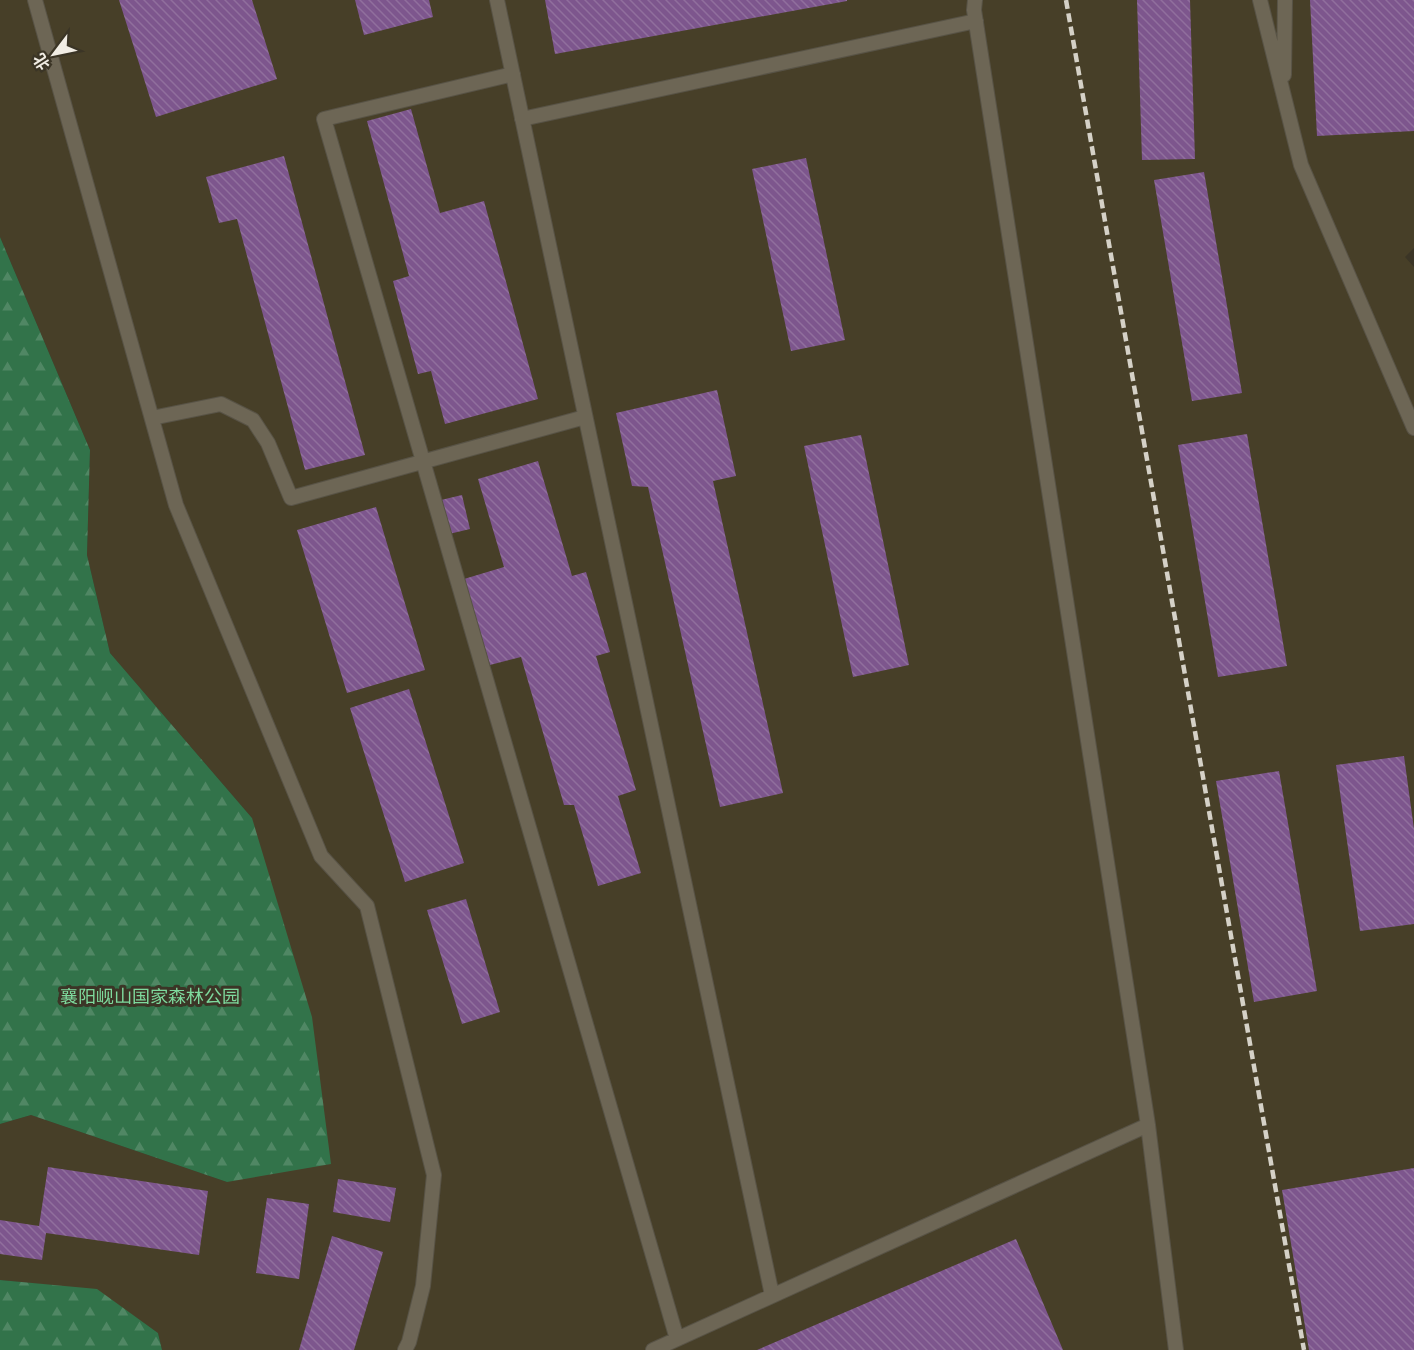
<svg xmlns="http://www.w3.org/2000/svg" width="1414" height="1350" viewBox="0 0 1414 1350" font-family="Rubik,'Noto Sans SC',sans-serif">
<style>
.built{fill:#473f28}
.forest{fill:url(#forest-firs)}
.building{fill:url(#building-back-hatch)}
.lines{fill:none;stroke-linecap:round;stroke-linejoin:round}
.service-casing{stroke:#585346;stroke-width:16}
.service{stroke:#6d6655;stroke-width:14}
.rail{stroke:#d5d1c7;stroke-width:4.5;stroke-dasharray:9 4.5;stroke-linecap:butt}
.labels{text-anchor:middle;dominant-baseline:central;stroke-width:6;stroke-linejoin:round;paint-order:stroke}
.park-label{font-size:18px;fill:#7eda9d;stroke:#3b3526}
</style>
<defs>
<pattern id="forest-firs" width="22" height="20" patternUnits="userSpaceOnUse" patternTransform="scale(1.5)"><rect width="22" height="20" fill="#32734a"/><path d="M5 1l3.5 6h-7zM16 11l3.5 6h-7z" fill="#508764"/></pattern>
<pattern id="building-back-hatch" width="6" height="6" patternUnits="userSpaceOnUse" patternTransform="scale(1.5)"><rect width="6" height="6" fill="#7d568d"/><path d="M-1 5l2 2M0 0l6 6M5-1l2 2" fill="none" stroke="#906f9d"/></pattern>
</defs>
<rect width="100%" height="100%" fill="#3b3526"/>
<path class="built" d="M0 0H1414V248L1405 257 1414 267V1350H162L158 1333 97 1290 0 1280V1124L31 1115 227 1182 252 818 110 653 87 555 90 450 0 237Z"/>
<path class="forest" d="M0 237 90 450 87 555 110 653 252 818 312 1017 331 1164 227 1182 31 1115 0 1124Z
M0 1280 97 1289 158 1333 162 1350H0Z"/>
<path class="building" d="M119 0H252L277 79 156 117Z
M355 0H429L433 17 364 35Z
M545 0H847V1L555 54Z
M1137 0H1190L1195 159 1142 160Z
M1310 0H1414V131L1317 136Z
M411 109 440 213 484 201 538 399 445 424 431 371 418 374 393 281 409 276 367 121Z
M284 156 365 455 305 470 237 219 219 223 206 177Z
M806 158 845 340 791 351 752 169Z
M1204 172 1242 393 1192 401 1154 180Z
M717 390 736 476 713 481 783 793 720 807 648 487 632 486 616 413Z
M1247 434 1287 666 1218 677 1178 445Z
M861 435 909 665 853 677 804 446Z
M538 461 572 576 586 572 610 652 596 656 636 790 618 796 641 873 598 886 574 805H564L521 657 490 665 464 579 504 567 478 479Z
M462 495 470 529 449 534 441 500Z
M376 507 425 670 347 693 297 530Z
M409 689 464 863 405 882 350 708Z
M1404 756 1414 829V924L1360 931 1336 765Z
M1279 771 1317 991 1254 1002 1216 781Z
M466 899 500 1012 462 1024 427 910Z
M48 1167 208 1191 199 1255 46 1233 42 1260 0 1254V1220L39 1226Z
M1414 1168V1350H1309L1282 1190Z
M338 1179 396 1188 390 1222 333 1212Z
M267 1198 309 1204 299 1279 256 1273Z
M332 1236 383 1252 354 1350H299Z
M1016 1239 1063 1350H757Z"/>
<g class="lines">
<g class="service-casing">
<path id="service" d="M35 0 176 505 321 856 367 906 434 1175 423 1286 409 1342 405 1350
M497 0 772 1295
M1260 0 1301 165 1414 428
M513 74 324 119 677 1339
M1284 75 1285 0
M522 119 976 21
M152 418 221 404 253 420 268 443 291 498 585 417
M1148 1125 1176 1350
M653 1350 1148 1125 974 10 975 0"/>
</g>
<use href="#service" class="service"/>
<path class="rail" d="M1066 0 1304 1350"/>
</g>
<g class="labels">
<g class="park-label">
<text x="150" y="997">襄阳岘山国家森林公园</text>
</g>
</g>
<g transform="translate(54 54) rotate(238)" stroke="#3b3526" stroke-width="4.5" paint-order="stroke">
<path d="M0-4.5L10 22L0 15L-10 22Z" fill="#f1ede4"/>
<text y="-9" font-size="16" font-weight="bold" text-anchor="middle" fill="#f1ede4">北</text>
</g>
</svg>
